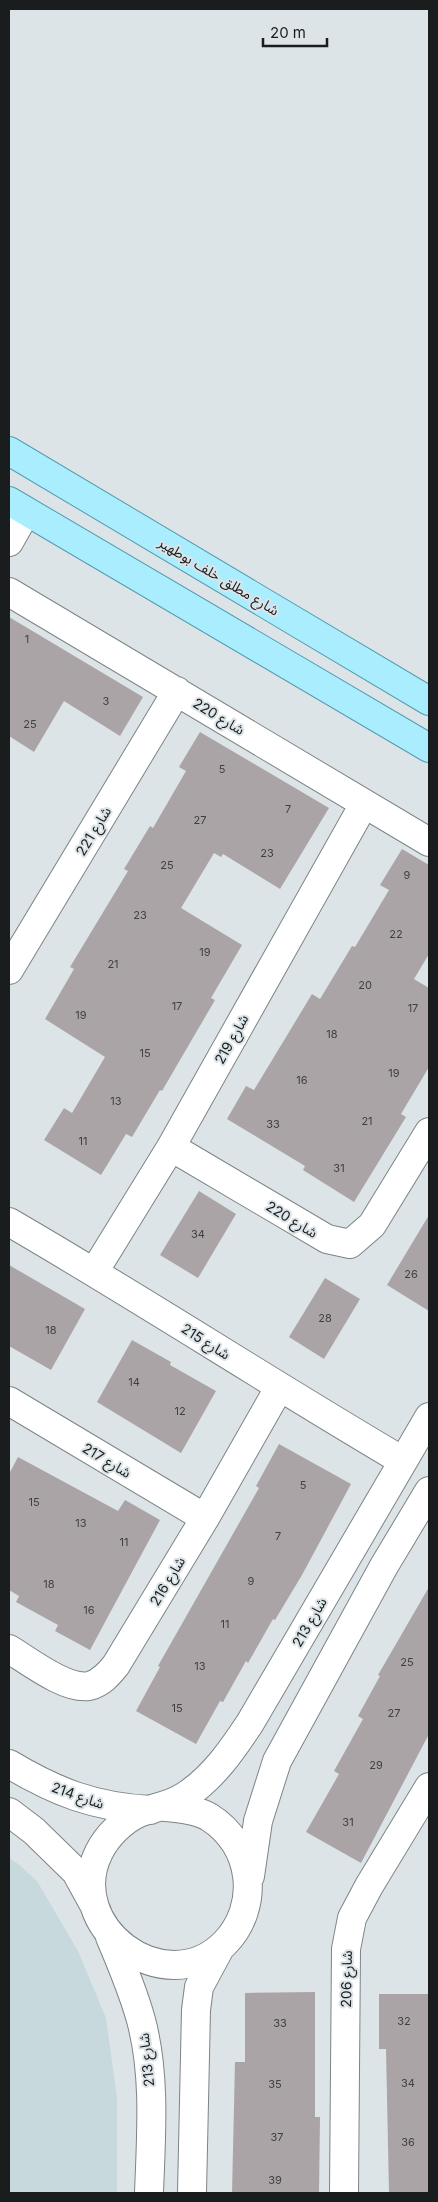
<svg xmlns="http://www.w3.org/2000/svg" width="438" height="2202" viewBox="0 0 438 2202" font-family="Inter,'Noto Sans Arabic',sans-serif">
<style>
.built{fill:#c8d9de}
.building{fill:#aba4a6}
.lines{fill:none;stroke-linecap:round;stroke-linejoin:round}
.minor-casing{stroke:#7d8486;stroke-width:30}
.major-casing{stroke:#539caf;stroke-width:30}
.minor{stroke:#fff;stroke-width:28}
.major{stroke:#aaedfe;stroke-width:28}
.labels{text-anchor:middle;dominant-baseline:central;stroke-width:4;stroke-linejoin:round;paint-order:stroke}
.number-label{font-size:11px;fill:#3e3f40}
.street-label{font-size:14px;fill:#1a1d1e;stroke:#dce4e7}
</style>
<rect width="100%" height="100%" fill="#dce4e7"/>
<path class="built" d="M9 1858 18 1864 37 1881 78 1951 106 2018 117 2098V2193H9Z"/>
<path class="building" d="M9 617 143 697 120 736 64 701 34 752 9 736Z
M200 732 329 808 280 889 223 854 221 857 214 853 181 908 242 945 211 998 215 1000 162 1091 160 1090 132 1137 126 1134 101 1175 44 1140 64 1108 72 1113 105 1057 45 1019 74 969 70 967 128 871 124 869 150 826 153 828 186 771 179 767Z
M402 849 429 865V954L414 979 429 988V1067L401 1114 406 1117 354 1202 303 1170 305 1166 227 1119 246 1086 254 1090 312 994 320 999 352 946 355 947 389 890 380 885Z
M199 1191 236 1214 198 1278 160 1255Z
M429 1215V1311L387 1285Z
M9 1265 85 1309 51 1370 9 1346Z
M325 1278 360 1299 324 1359 289 1337Z
M132 1340 171 1362 170 1365 216 1391 181 1453 97 1402Z
M279 1444 351 1484 302 1575 275 1620 273 1619 248 1663 246 1661 223 1702 220 1701 196 1744 136 1711 160 1667 158 1666 259 1488 256 1486Z
M18 1457 118 1511 125 1500 160 1520 90 1650 55 1631 58 1625 16 1602 19 1596 9 1590V1474Z
M429 1587V1734L361 1863 306 1832 339 1774 334 1771 363 1719 358 1716 380 1676 378 1675Z
M315 1992V2117H320L319 2193H232L235 2062H245V1993Z
M379 1994H429V2193H389L386 2049H379Z"/>
<g class="lines">
<g class="minor-casing">
<path id="minor" d="M9 542 26 512
M9 592 429 842
M9 970 177 691
M171 1147 327 1239 350 1244 372 1225 429 1132
M9 1222C142 1299 270 1383 403 1461
M94 1272 171 1147 364 804
M9 1401 205 1518
M9 1649C29 1661 66 1690 89 1686 101 1683 109 1674 116 1665L205 1518 279 1388
M9 1764C56 1792 94 1807 150 1810
M165 1807C180 1808 197 1810 209 1817 254 1845 261 1907 224 1944 164 2003 62 1926 99 1852 107 1836 123 1820 139 1813 155 1807 171 1806 185 1796 213 1778 232 1750 250 1723L429 1417
M9 1812 34 1831 76 1872 93 1903
M250 1876 258 1821 277 1761 384 1566 429 1491
M110 1937C122 1965 133 1991 141 2020 156 2076 151 2137 149 2193
M192 2193 196 2010 199 1987 220 1948
M344 2193 346 1949 352 1918 369 1886 429 1787"/>
</g>
<g class="major-casing">
<path id="major" d="M9 451 429 701
M9 501 429 748"/>
</g>
<use href="#minor" class="minor"/>
<use href="#major" class="major"/>
</g>
<g class="labels">
<g class="number-label">
<text x="27" y="639">1</text>
<text x="106" y="701">3</text>
<text x="30" y="724">25</text>
<text x="222" y="769">5</text>
<text x="288" y="809">7</text>
<text x="200" y="820">27</text>
<text x="267" y="853">23</text>
<text x="167" y="865">25</text>
<text x="407" y="875">9</text>
<text x="140" y="915">23</text>
<text x="396" y="934">22</text>
<text x="205" y="952">19</text>
<text x="113" y="964">21</text>
<text x="365" y="985">20</text>
<text x="177" y="1006">17</text>
<text x="413" y="1008">17</text>
<text x="81" y="1015">19</text>
<text x="332" y="1034">18</text>
<text x="145" y="1053">15</text>
<text x="394" y="1073">19</text>
<text x="302" y="1080">16</text>
<text x="116" y="1101">13</text>
<text x="367" y="1121">21</text>
<text x="273" y="1124">33</text>
<text x="83" y="1141">11</text>
<text x="339" y="1168">31</text>
<text x="198" y="1234">34</text>
<text x="411" y="1274">26</text>
<text x="325" y="1318">28</text>
<text x="51" y="1330">18</text>
<text x="134" y="1382">14</text>
<text x="180" y="1411">12</text>
<text x="303" y="1485">5</text>
<text x="34" y="1502">15</text>
<text x="81" y="1523">13</text>
<text x="278" y="1536">7</text>
<text x="124" y="1542">11</text>
<text x="251" y="1581">9</text>
<text x="49" y="1584">18</text>
<text x="89" y="1610">16</text>
<text x="225" y="1624">11</text>
<text x="407" y="1662">25</text>
<text x="200" y="1666">13</text>
<text x="177" y="1708">15</text>
<text x="394" y="1713">27</text>
<text x="376" y="1765">29</text>
<text x="348" y="1822">31</text>
<text x="404" y="2021">32</text>
<text x="280" y="2023">33</text>
<text x="408" y="2083">34</text>
<text x="275" y="2084">35</text>
<text x="277" y="2137">37</text>
<text x="408" y="2142">36</text>
<text x="275" y="2180">39</text>
</g>
<g class="street-label">
<text transform="translate(219 576) rotate(31)">شارع مطلق خلف بوطهير</text>
<text transform="translate(219 716) rotate(31)">شارع 220</text>
<text transform="translate(93 831) rotate(-59)">شارع 221</text>
<text transform="translate(231 1039) rotate(-61)">شارع 219</text>
<text transform="translate(292 1219) rotate(31)">شارع 220</text>
<text transform="translate(206 1341) rotate(32)">شارع 215</text>
<text transform="translate(107 1460) rotate(31)">شارع 217</text>
<text transform="translate(167 1581) rotate(-59)">شارع 216</text>
<text transform="translate(309 1622) rotate(-60)">شارع 213</text>
<text transform="translate(78 1795) rotate(19)">شارع 214</text>
<text transform="translate(346 1979) rotate(-89)">شارع 206</text>
<text transform="translate(146 2060) rotate(-96)">شارع 213</text>
</g>
</g>
<rect width="438" height="2202" fill="none" stroke="#1a1d1e" stroke-width="20"/>
<path d="M263 38v8h64v-8" fill="none" stroke="#1a1d1e" stroke-width="2.5"/>
<text x="270" y="38" font-size="15" fill="#1a1d1e" stroke="#dce4e7" stroke-width="4" paint-order="stroke">20 m</text>
</svg>
